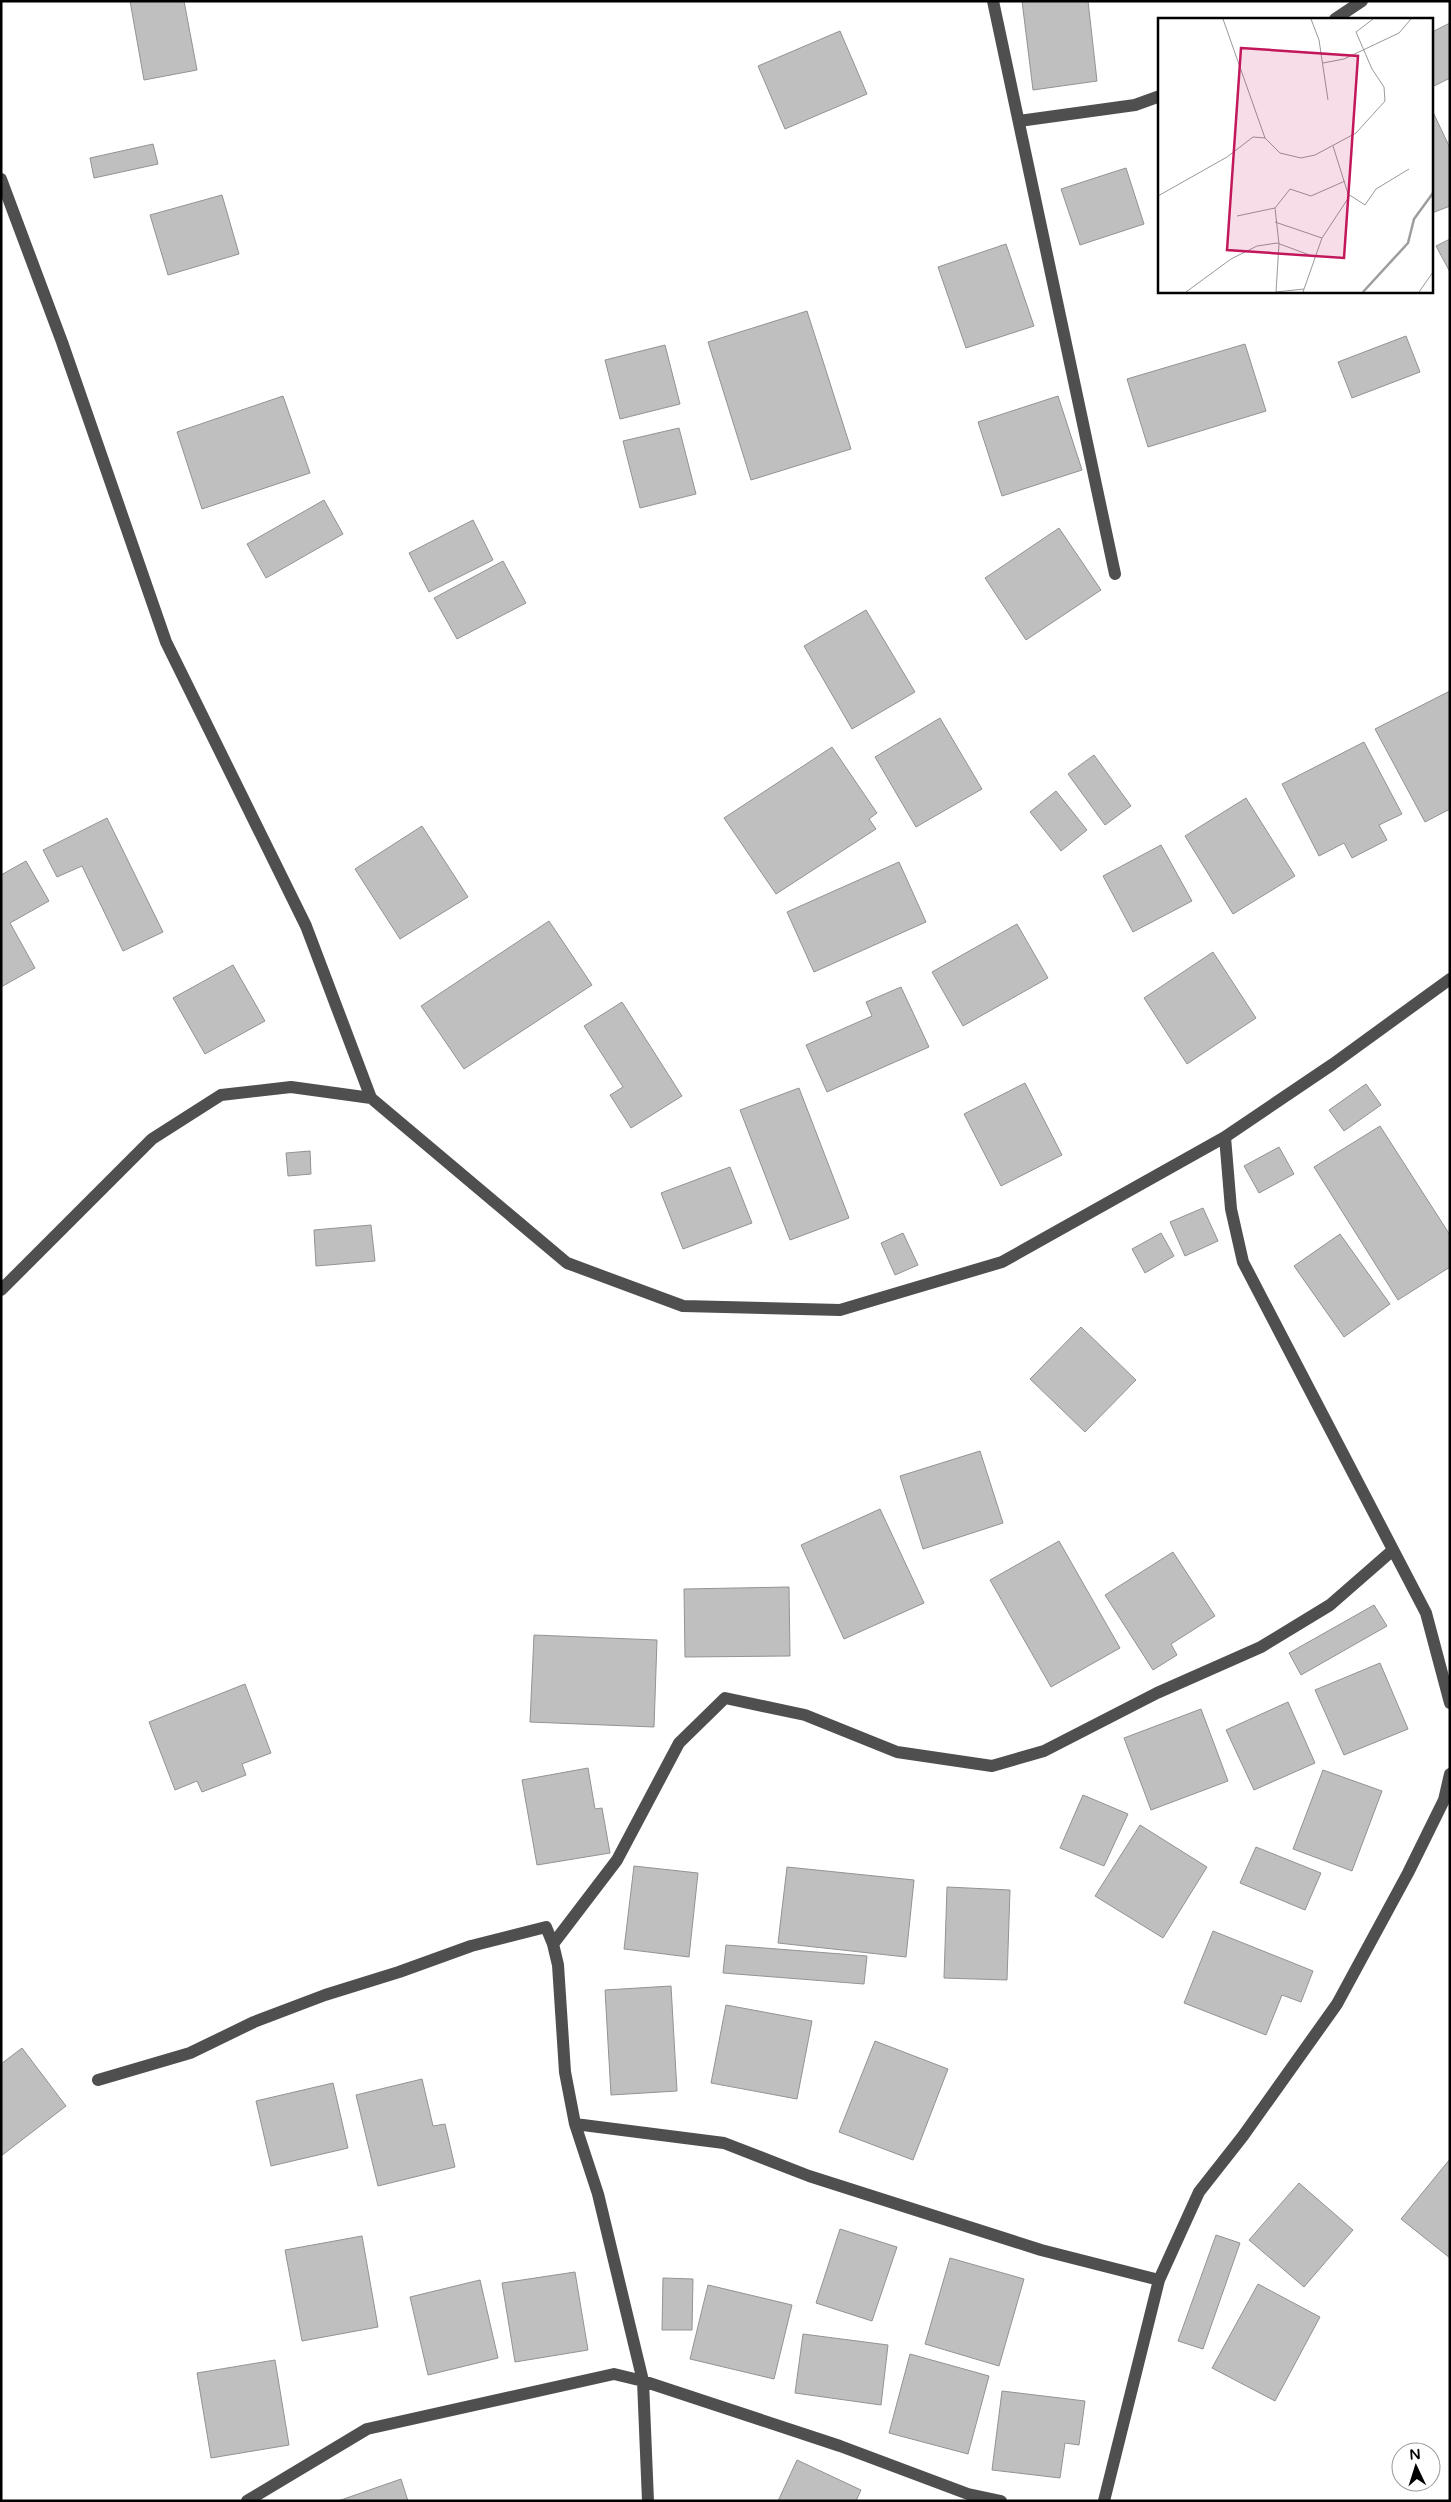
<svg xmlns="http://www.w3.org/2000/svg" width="1451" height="2502" viewBox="0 0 1451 2502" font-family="'Varela Round',sans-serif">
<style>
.building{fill:#bfbfbf;stroke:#939393}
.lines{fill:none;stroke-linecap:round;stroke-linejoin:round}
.minor{stroke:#4f4f4f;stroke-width:12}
.inset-river{fill:none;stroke:#9d9d9d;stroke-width:2.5}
.inset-road{fill:none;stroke:#999;stroke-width:1}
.view{fill:#c2185b;fill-opacity:0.15;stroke:#c2185b;stroke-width:2.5}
.inset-edge{fill:none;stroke:#000;stroke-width:2.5}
</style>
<rect width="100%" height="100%" fill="#fff"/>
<path class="building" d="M130 1H184L197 70 144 80Z
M1022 1H1088L1097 81 1033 90Z
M1450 23V78L1432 87V32Z
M840 31 867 94 785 129 758 66Z
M1432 110 1450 148V206L1432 213Z
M153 144 158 164 94 178 90 158Z
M1126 168 1144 224 1080 245 1061 189Z
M222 195 239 254 168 275 150 215Z
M1450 239V272L1436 246Z
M1006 244 1034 326 966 348 938 267Z
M807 311 851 449 751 480 708 342Z
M1406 336 1420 372 1352 398 1338 362Z
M1245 344 1266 411 1148 447 1127 379Z
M665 345 680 404 620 419 605 360Z
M283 396 310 473 202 509 177 432Z
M1058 396 1082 470 1002 496 978 422Z
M679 428 696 494 640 508 623 441Z
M324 500 343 534 266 578 247 544Z
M473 520 493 560 429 592 409 553Z
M1059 528 1101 590 1026 640 985 578Z
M503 561 526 603 457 639 434 598Z
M866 610 915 692 852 729 804 646Z
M1450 691V809L1425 822 1375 729Z
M940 718 982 789 916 827 875 757Z
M1364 742 1402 814 1379 825 1387 840 1352 858 1344 843 1319 856 1282 784Z
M832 747 877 813 869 819 876 829 776 894 724 818Z
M1094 755 1131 806 1105 825 1068 774Z
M1056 791 1087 830 1061 851 1030 812Z
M1246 798 1295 876 1233 914 1185 836Z
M107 818 163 932 123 951 82 866 57 877 43 850Z
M422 826 468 897 400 939 355 869Z
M1161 845 1192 901 1133 932 1103 876Z
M26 861 49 901 10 923 35 968 1 987V875Z
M899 862 926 922 814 972 787 912Z
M549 921 592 985 464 1069 421 1006Z
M1017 924 1048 978 963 1026 932 972Z
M1213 952 1256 1018 1187 1064 1144 998Z
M233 965 265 1021 205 1054 173 998Z
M901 987 929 1047 827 1092 806 1045 872 1016 866 1002Z
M622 1002 682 1096 631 1128 610 1095 623 1087 584 1026Z
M1025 1083 1062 1155 1001 1186 964 1114Z
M1366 1084 1381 1105 1344 1131 1329 1110Z
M799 1088 849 1218 790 1240 740 1110Z
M1380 1126 1450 1235V1267L1398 1300 1314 1167Z
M1279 1147 1294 1174 1259 1193 1244 1166Z
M310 1151 311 1174 288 1176 286 1153Z
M730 1167 752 1223 683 1249 661 1193Z
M1203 1208 1218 1241 1185 1256 1170 1222Z
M371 1225 375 1261 316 1266 314 1230Z
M903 1233 918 1265 895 1275 881 1243Z
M1161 1233 1174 1256 1145 1273 1132 1249Z
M1340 1234 1390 1304 1344 1337 1294 1266Z
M1081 1327 1136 1380 1085 1432 1030 1379Z
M980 1451 1003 1523 923 1549 900 1476Z
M880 1509 924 1603 844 1639 801 1545Z
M1059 1541 1120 1648 1051 1687 990 1580Z
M1173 1552 1215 1616 1171 1644 1177 1655 1153 1670 1105 1595Z
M789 1587 790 1656 685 1657 684 1589Z
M1374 1605 1387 1626 1301 1675 1289 1653Z
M534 1635 657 1640 654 1727 530 1722Z
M1380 1663 1408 1729 1344 1755 1315 1690Z
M245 1684 271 1753 242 1764 246 1775 202 1792 197 1781 175 1790 149 1722Z
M1288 1702 1315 1763 1254 1790 1226 1730Z
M1201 1709 1228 1781 1151 1810 1124 1738Z
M588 1768 595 1809 602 1808 610 1853 537 1865 522 1780Z
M1323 1770 1382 1791 1352 1871 1293 1849Z
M1083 1795 1128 1814 1104 1866 1060 1848Z
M1140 1825 1207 1867 1163 1938 1095 1896Z
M1256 1847 1321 1873 1305 1910 1240 1883Z
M634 1866 698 1873 689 1957 624 1949Z
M787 1867 914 1880 906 1957 778 1943Z
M947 1887 1010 1890 1007 1980 944 1978Z
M1213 1931 1313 1971 1301 2002 1282 1995 1266 2035 1184 2003Z
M726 1945 867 1956 864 1984 723 1973Z
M671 1986 677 2091 611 2095 605 1990Z
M726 2005 812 2021 797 2099 711 2083Z
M875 2041 948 2069 913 2160 839 2132Z
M22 2048 66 2106 1 2156V2064Z
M422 2079 433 2126 445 2124 455 2167 378 2186 356 2095Z
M333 2083 348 2148 271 2166 256 2101Z
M1450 2159V2258L1401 2219Z
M1299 2183 1353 2230 1304 2287 1249 2240Z
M840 2229 897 2247 872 2321 816 2303Z
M1216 2235 1240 2243 1203 2349 1178 2341Z
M362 2236 378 2327 302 2341 285 2250Z
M950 2258 1024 2279 999 2366 925 2344Z
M575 2272 588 2350 515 2362 502 2283Z
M663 2278 693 2279 692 2330H662Z
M480 2280 498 2358 428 2375 410 2297Z
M1258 2284 1320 2317 1275 2401 1212 2368Z
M708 2285 792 2305 774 2379 690 2359Z
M803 2334 888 2345 881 2405 795 2393Z
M910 2354 989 2376 968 2454 889 2433Z
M275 2360 289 2445 211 2458 197 2373Z
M1002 2391 1085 2401 1079 2445 1065 2443 1060 2478 992 2470Z
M797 2460 861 2490 856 2501H778Z
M401 2479 408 2501H338Z"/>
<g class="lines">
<path class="minor" d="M993 1 1115 574
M1335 19 1362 1
M1019 121 1135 105 1160 96
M1 179 62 342 166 642 306 926 371 1098 567 1263 683 1306 840 1310 1002 1262 1225 1137 1333 1064 1450 979
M1225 1137 1231 1209 1243 1262 1426 1613 1450 1703
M1 1290 152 1139 221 1095 291 1087 371 1098
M98 2080 190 2053 254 2022 325 1995 399 1972 471 1946 546 1927 553 1944
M575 2124 724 2143 809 2176 1041 2250 1159 2280
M247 2501 367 2429 614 2374 643 2381 840 2446 968 2494 1001 2501
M648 2501 643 2381 598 2194 575 2124 565 2072 558 1965 553 1944 617 1860 679 1743 725 1698 805 1715 897 1752 992 1766 1044 1751 1157 1693 1261 1647 1330 1605 1393 1550
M1104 2501 1159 2280 1199 2192 1243 2136 1337 2004 1408 1873 1444 1800 1450 1774"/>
</g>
<g transform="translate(1158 18)">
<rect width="275" height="275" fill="#fff"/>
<path class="inset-river" d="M205 274 250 225 256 201 275 175"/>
<path class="inset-road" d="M65 1 107 120 122 135 143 140 157 137 198 115 227 83 226 69 214 51 198 14 215 1M153 1 161 22 170 82M165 45 186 41 241 15 253 1M190 176 207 187 218 171 251 151M0 178 69 139 95 119 107 120M79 198 117 190M117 204 164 220M28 274 73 241 99 228 119 225 157 239M118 274 121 226 117 190 132 171 153 178 187 163M118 274 146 271M145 274 164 220 191 179 175 128M261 274 275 254"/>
<path class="view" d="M83 30 200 38 186 240 69 232Z"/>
<rect width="275" height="275" class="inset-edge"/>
</g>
<rect width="1451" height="2502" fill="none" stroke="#000000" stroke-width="5"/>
<g transform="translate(1416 2467) rotate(356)"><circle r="24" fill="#ffffff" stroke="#999999"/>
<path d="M0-4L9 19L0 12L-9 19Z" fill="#000000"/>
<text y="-8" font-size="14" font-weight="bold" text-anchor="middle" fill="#000000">N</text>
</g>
</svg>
